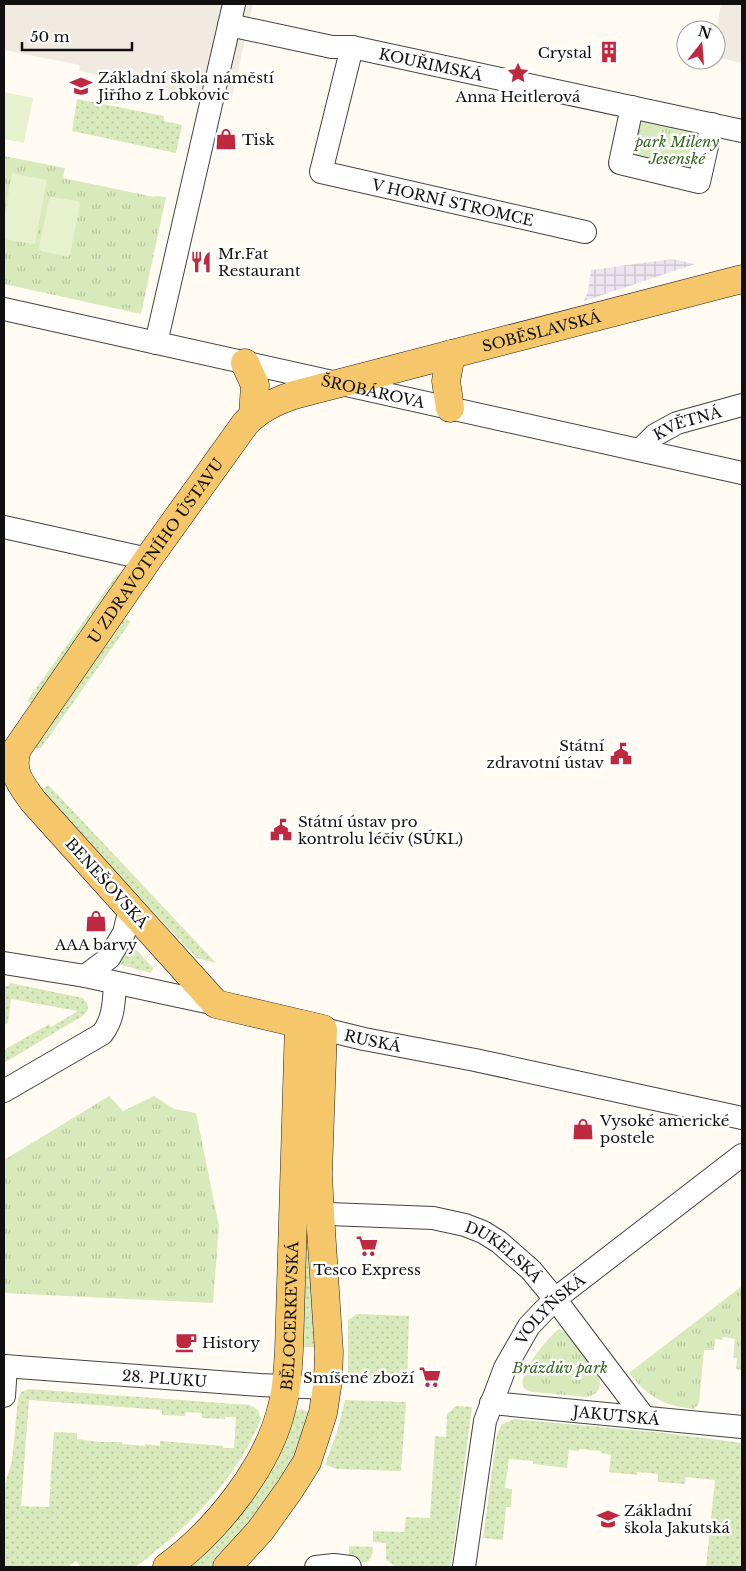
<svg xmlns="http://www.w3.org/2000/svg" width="746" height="1571" viewBox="0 0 746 1571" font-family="'Libre Baskerville',serif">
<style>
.industrial{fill:url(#industrial-grid)}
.grass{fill:url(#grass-dots);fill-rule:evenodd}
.park{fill:url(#park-tufts)}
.pitch{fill:#e8f1ce}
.plaza{fill:#f0eae0}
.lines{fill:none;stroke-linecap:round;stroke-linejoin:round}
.minor-casing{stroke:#434343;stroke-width:24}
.major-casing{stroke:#212121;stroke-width:29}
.minor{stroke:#fff;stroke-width:22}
.major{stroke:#f6c66b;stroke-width:28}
.labels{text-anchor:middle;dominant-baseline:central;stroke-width:5;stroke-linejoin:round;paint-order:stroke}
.poi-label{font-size:15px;fill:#101010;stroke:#fff;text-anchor:start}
.street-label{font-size:15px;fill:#101010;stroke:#fff}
.park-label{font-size:15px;font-style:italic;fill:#366720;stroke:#fff}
</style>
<defs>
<pattern id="industrial-grid" width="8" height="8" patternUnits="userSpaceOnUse" patternTransform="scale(1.25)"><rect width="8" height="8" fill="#ece4ee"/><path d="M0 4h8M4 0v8" fill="none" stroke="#c9c3cb"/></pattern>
<pattern id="grass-dots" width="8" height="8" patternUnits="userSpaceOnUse" patternTransform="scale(1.25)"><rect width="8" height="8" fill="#d8e9bc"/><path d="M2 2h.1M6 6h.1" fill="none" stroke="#b8c7a1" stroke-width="1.8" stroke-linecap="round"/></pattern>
<pattern id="park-tufts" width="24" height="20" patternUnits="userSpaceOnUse" patternTransform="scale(1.25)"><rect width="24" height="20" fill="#d8e9bc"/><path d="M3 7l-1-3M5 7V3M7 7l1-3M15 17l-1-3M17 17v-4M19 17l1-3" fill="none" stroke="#b8c7a1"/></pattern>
</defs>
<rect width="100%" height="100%" fill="#fffbf2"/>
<path class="industrial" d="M672 259 695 264 584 301 588 291 591 270Z"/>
<path class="grass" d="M77 99 164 116V121L182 125 176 153 72 131Z
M118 573 123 577 33 704 27 701Z
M122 619H125L131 621 41 748H36L38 740Z
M48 785 57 794 216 963 197 958 49 801 42 790Z
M131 944 153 968 151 973 118 964Z
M10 983 83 998 87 1003 88 1009 84 1015 4 1063V1050L49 1024 51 1027 78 1011 11 999 8 1023 4 1025V986H9Z
M306 1232 308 1233 319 1348 298 1346Z
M357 1314 409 1316 407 1381 348 1378V1320Z
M29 1389 250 1405 258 1410 261 1419C240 1471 198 1518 153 1553 148 1557 141 1564 135 1567 129 1569 91 1567 81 1567L76 1561 68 1567H4V1487L12 1461 18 1399 21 1392ZM29 1400 162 1410V1415L185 1416 186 1412 202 1413V1418L225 1419V1417H236L234 1448H223V1446L160 1441V1446L145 1444V1446L122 1444V1442H99L77 1439V1433L54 1432 50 1486 52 1489H50L49 1507 21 1506Z
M345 1400 406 1402 401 1471 337 1469 325 1465 337 1432Z
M456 1406 472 1407 451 1567H396L386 1559V1543L373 1542V1531L404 1532 406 1517 430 1518 435 1436 446 1437 447 1414Z
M301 1409 308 1412 312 1417 281 1487 215 1567H178L293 1412Z
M514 1419 665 1433 742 1443V1567H706L715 1480 686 1477 685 1484 658 1482V1474L637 1472V1475L609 1472 611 1455 602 1453 601 1451 580 1449 578 1451 569 1450 567 1468 533 1464V1461L509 1459 505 1488 512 1489 511 1507H506L503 1540 483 1538 497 1434 502 1424Z
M349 1546 373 1547C372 1567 362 1564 349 1557Z"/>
<path class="park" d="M641 122 701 135 696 162 689 171 636 157 634 148Z
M4 156 65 168 63 178 154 197 155 196 166 197 141 314 4 284Z
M109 1096 123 1111 154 1096 174 1109 196 1113 219 1226 213 1303 4 1293V1160Z
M742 1286V1370L736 1369 737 1358H733L735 1339 723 1337 722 1340 715 1339 714 1350H704L699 1403 694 1409C664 1406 648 1397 629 1373Z
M559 1329 566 1333 598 1374C602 1386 600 1394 587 1397L533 1392C529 1391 525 1390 523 1386 518 1373 549 1336 559 1329Z"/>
<path class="pitch" d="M4 92 33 98 24 143 4 139Z
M12 173 47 180 35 244 4 239V218Z
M51 197 78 201 80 204 70 255 68 257 41 251 39 248 49 199Z"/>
<path class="plaza" d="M4 4H253L231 102 79 71 80 65 4 50Z
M721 4H742V63L716 57V30Z"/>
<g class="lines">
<g class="minor-casing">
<g id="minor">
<path id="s1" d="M229 25 332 47H352L742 131"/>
<path id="s2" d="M352 47 321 172 585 232"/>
<path d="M632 107 620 163 699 182 712 124"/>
<path id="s3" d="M4 309 742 473"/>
<path d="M156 343 234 4"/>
<path id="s4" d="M640 450 655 435 677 423 742 405"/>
<path d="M4 527 148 559"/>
<path d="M4 963 85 976 216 1004"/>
<path d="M85 976 109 958 124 933 130 909"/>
<path id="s5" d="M323 1029 364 1039 475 1060 742 1118"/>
<path d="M4 1091 102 1034C114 1019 114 1001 115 983"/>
<path id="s6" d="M303 1213 433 1218 465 1225 483 1232 499 1242 531 1270 555 1299 644 1417"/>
<path id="s7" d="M4 1366 260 1385 327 1388"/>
<path d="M4 1396 6 1366"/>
<path id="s8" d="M491 1403 742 1427"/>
<path d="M316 1567 334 1565 350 1567"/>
<path id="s9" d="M464 1567 485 1421 505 1368 529 1326 555 1299 742 1155"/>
</g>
</g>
<g class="major-casing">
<g id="major">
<path d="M245 363 255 385 253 416"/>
<path d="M450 408 446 381 451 354"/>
<path id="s10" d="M167 1567C216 1531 268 1467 282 1407 287 1388 288 1369 289 1350L299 1024"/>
<path id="s11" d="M227 1567 260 1531 290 1489 307 1462 323 1413 328 1380 329 1352 320 1214 318 1174 323 1029 216 1004 33 801C20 783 10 772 17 749L148 559 245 424C258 409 276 401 294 395L742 279"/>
</g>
</g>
<use href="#minor" class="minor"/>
<use href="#major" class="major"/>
</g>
<defs>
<g id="building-bare" transform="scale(1.725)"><path d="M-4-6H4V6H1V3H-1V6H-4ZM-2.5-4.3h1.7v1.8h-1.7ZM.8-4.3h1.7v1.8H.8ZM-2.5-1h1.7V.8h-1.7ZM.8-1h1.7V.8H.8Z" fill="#bf293f" stroke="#fff" stroke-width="2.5" paint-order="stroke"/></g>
<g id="sight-bare" transform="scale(1.725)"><path d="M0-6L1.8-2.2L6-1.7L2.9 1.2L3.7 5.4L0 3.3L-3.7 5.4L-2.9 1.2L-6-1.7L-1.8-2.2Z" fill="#bf293f" stroke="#fff" stroke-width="2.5" paint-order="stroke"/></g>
<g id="school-bare" transform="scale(1.725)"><path d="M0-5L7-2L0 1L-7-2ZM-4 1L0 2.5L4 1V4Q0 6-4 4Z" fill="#bf293f" stroke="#fff" stroke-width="2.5" paint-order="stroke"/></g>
<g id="shop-bare" transform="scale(1.725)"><path d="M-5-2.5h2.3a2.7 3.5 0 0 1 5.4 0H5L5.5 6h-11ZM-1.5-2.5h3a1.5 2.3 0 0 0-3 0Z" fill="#bf293f" stroke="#fff" stroke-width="2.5" paint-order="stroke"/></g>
<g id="restaurant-bare" transform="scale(1.725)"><path d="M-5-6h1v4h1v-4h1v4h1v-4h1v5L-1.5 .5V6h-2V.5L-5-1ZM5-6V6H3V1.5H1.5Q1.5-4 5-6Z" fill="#bf293f" stroke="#fff" stroke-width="2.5" paint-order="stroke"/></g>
<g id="civic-bare" transform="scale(1.725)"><path d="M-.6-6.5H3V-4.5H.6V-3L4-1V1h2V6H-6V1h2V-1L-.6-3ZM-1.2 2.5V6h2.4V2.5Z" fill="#bf293f" stroke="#fff" stroke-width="2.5" paint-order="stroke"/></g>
<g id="supermarket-bare" transform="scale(1.725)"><path d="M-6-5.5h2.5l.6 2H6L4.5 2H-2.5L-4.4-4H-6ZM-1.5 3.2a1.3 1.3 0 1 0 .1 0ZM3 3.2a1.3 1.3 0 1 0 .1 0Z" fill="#bf293f" stroke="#fff" stroke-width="2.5" paint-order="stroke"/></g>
<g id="cafe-bare" transform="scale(1.725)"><path d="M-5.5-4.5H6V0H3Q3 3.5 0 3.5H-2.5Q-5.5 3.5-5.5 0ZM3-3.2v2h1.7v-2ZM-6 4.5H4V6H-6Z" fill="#bf293f" stroke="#fff" stroke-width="2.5" paint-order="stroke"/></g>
</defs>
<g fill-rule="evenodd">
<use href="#building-bare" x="609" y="52"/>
<use href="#sight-bare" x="518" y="73"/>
<use href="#school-bare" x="81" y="86"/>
<use href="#shop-bare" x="226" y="139"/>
<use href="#restaurant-bare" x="201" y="262"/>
<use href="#civic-bare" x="621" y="754"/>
<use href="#civic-bare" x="281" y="830"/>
<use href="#shop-bare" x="96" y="921"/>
<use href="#shop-bare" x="583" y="1129"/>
<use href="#supermarket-bare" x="367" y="1246"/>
<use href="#cafe-bare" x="186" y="1342"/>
<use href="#supermarket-bare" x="430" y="1377"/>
<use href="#school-bare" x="608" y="1519"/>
</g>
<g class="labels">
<g class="poi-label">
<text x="592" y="52" text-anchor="end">Crystal</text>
<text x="98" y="77">Základní škola náměstí<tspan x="98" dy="17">Jiřího z Lobkovic</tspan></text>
<text x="518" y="96" text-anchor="middle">Anna Heitlerová</text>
<text x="242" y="139">Tisk</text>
<text x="218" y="253">Mr.Fat<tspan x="218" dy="17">Restaurant</tspan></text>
<text x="604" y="745" text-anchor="end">Státní<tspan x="604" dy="17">zdravotní ústav</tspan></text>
<text x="298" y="821">Státní ústav pro<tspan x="298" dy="17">kontrolu léčiv (SÚKL)</tspan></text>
<text x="96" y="944" text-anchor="middle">AAA barvy</text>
<text x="600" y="1120">Vysoké americké<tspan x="600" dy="17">postele</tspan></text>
<text x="367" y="1269" text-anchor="middle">Tesco Express</text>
<text x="202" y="1342">History</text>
<text x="414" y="1377" text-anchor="end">Smíšené zboží</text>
<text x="624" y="1510">Základní<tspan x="624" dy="17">škola Jakutská</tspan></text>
</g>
<g class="street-label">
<text stroke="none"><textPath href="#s1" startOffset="206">KOUŘIMSKÁ</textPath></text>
<text stroke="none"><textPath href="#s2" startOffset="264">V HORNÍ STROMCE</textPath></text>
<text stroke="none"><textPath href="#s11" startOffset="1719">SOBĚSLAVSKÁ</textPath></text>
<text stroke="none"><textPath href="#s3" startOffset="378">ŠROBÁROVA</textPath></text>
<text stroke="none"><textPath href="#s4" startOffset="56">KVĚTNÁ</textPath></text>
<text stroke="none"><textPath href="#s11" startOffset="1251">U ZDRAVOTNÍHO ÚSTAVU</textPath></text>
<text transform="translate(107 883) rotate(48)">BENEŠOVSKÁ</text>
<text stroke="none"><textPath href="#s5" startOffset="51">RUSKÁ</textPath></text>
<text stroke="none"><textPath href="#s6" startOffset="210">DUKELSKÁ</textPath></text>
<text stroke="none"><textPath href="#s9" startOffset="279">VOLYŇSKÁ</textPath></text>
<text stroke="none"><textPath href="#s10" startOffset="292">BĚLOCERKEVSKÁ</textPath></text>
<text stroke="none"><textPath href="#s7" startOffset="161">28. PLUKU</textPath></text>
<text stroke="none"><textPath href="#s8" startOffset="126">JAKUTSKÁ</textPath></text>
</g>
<g class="park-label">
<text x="677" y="141">park Mileny<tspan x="677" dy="17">Jesenské</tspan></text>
<text x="560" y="1367">Brázdův park</text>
</g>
</g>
<rect width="746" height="1571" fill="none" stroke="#101010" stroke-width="10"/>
<g transform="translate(701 45) rotate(17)"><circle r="24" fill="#ffffff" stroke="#9f9f9f"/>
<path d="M0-4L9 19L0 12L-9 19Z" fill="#bf293f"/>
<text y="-8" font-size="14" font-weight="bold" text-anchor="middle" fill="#101010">N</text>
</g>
<path d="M22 42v8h110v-8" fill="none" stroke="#101010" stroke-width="2.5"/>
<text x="30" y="42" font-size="15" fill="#101010" stroke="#ffffff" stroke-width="4" paint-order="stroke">50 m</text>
</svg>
